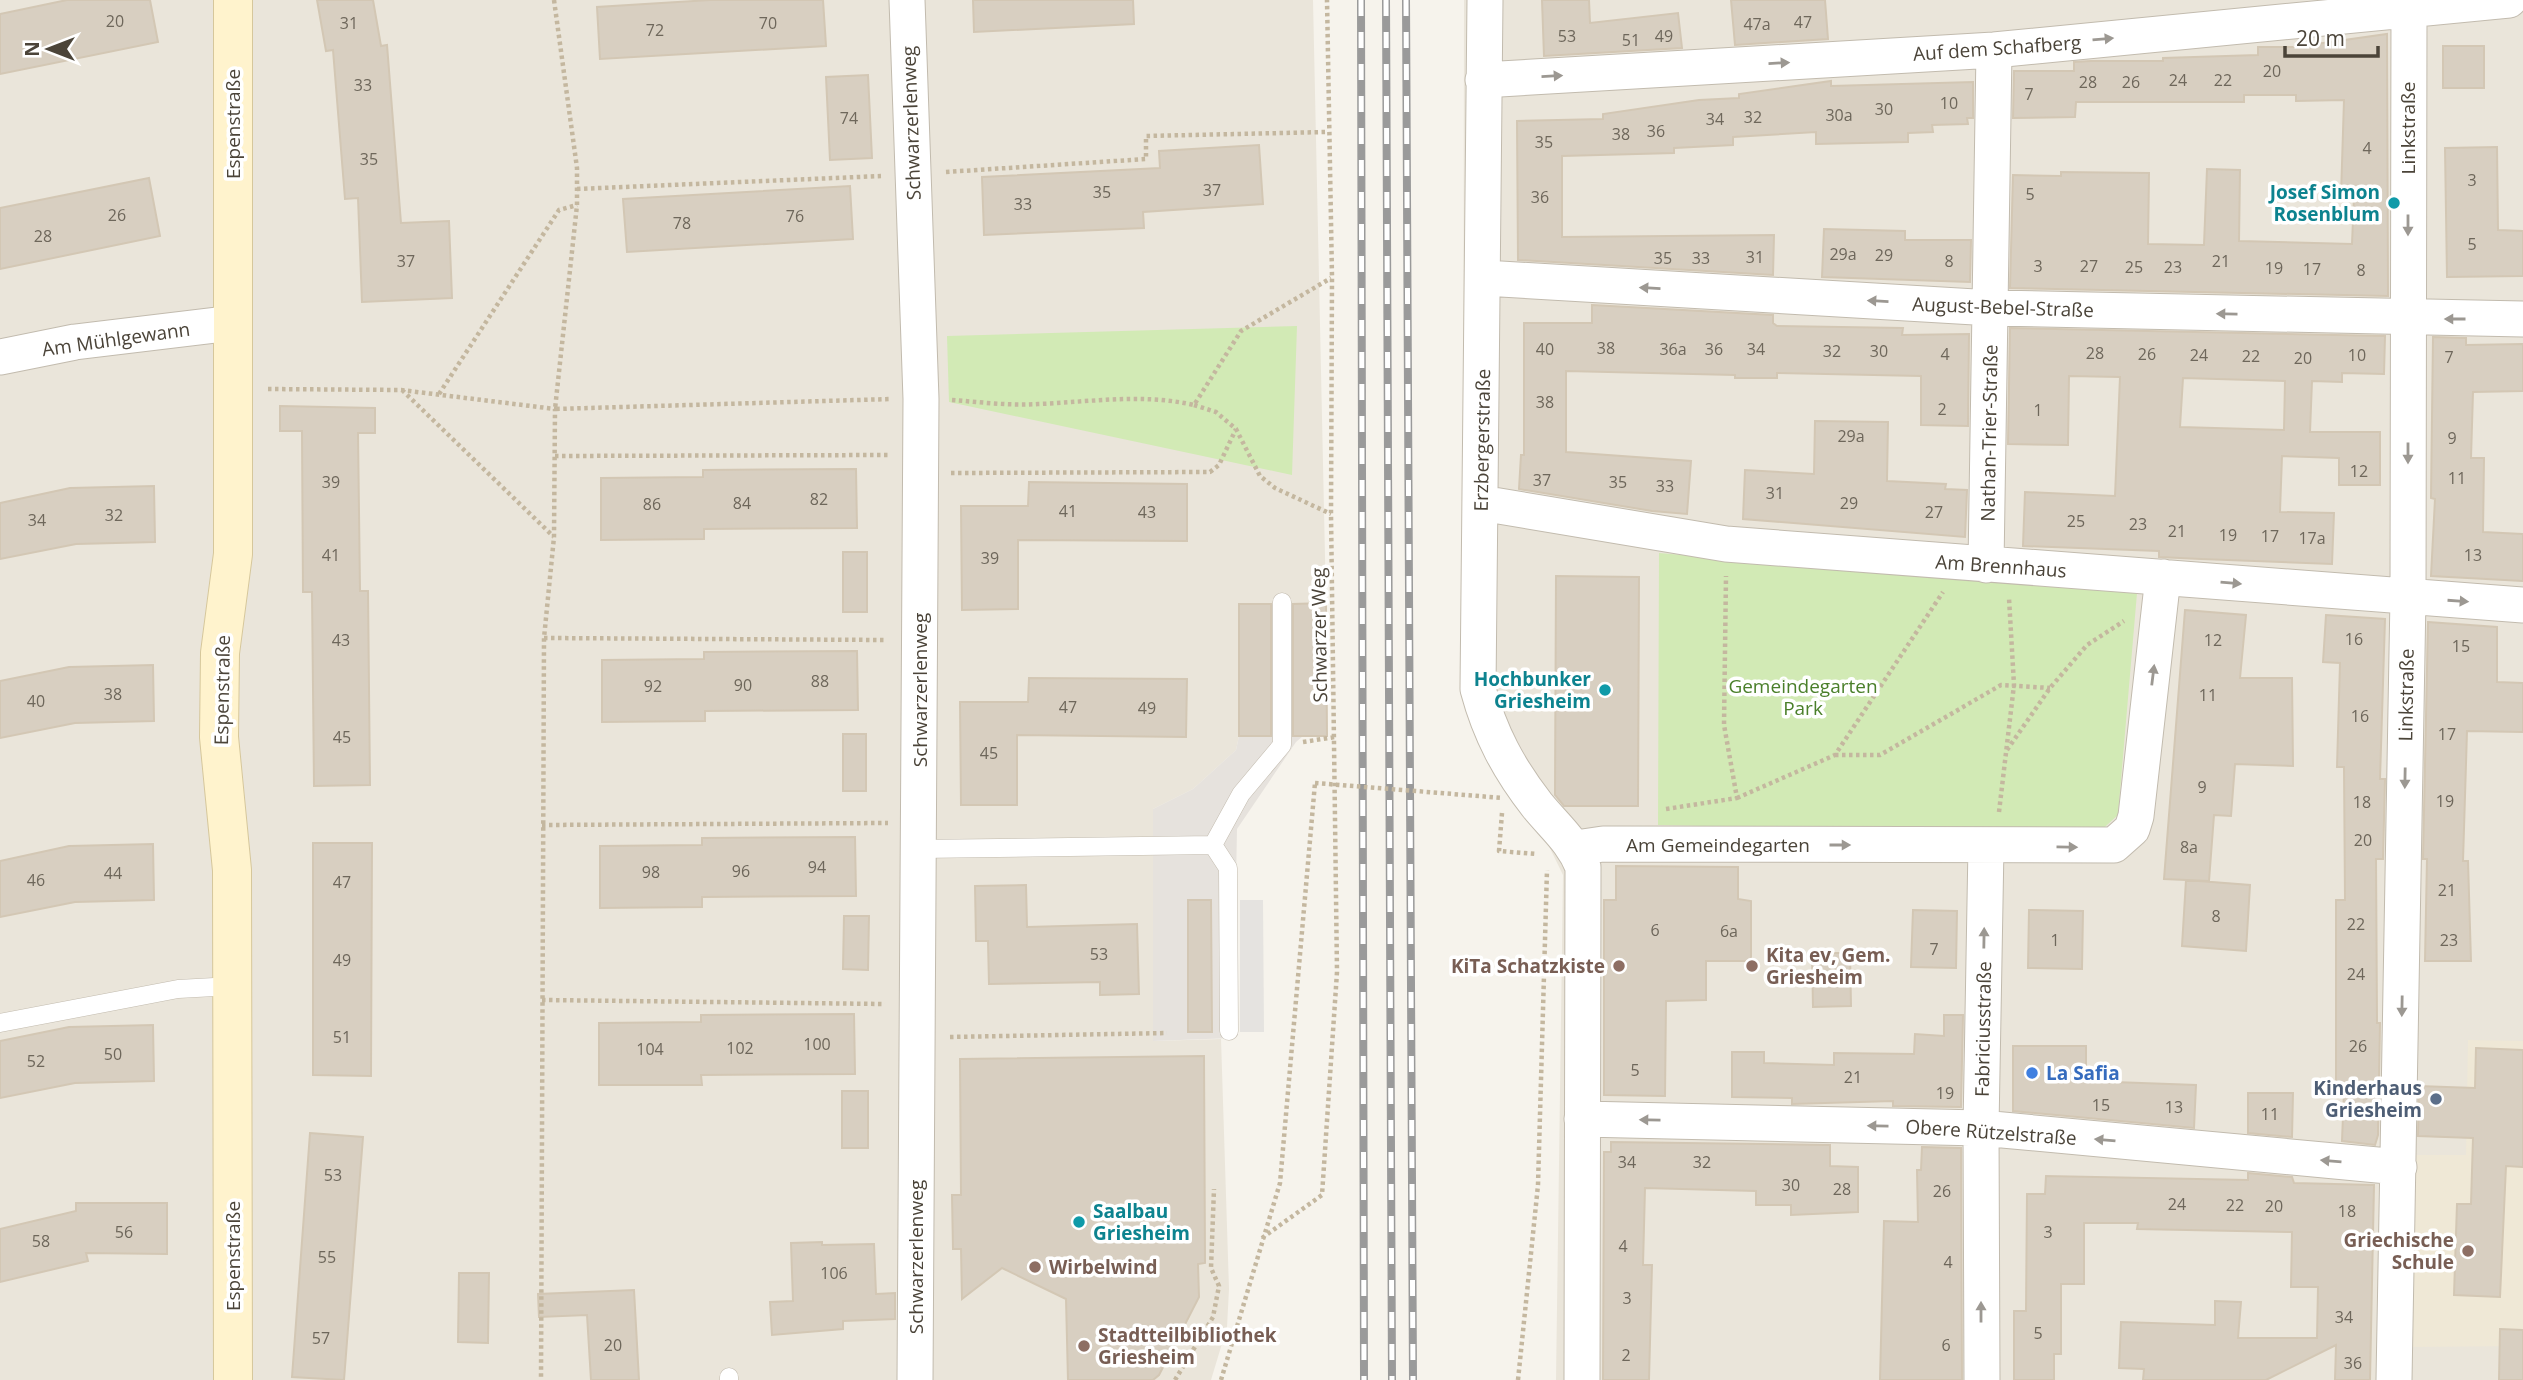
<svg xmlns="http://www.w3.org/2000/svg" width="2523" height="1380" viewBox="0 0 2523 1380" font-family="'Open Sans',sans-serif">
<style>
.residential{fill:#eae5da}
.industrial{fill:#e6e2dd}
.education{fill:#efe8d6}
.green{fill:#d2eab5}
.parking{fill:#e5e3e0}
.building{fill:#d8cfc1;stroke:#d3c7b4;stroke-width:2;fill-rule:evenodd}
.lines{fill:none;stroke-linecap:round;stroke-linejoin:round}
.lane-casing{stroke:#c2bbae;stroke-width:19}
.street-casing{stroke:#c2bbae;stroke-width:37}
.secondary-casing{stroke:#d6c79b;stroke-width:40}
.path{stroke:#c4b79f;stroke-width:4.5;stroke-dasharray:3.5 3.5;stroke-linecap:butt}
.lane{stroke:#fff;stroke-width:18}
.street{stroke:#fff;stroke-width:35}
.secondary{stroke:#fff3cd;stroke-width:38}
.rail-casing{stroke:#9a9a9a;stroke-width:8}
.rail{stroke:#fff;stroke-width:5;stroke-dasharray:16;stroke-linecap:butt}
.path-bridge{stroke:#c4b79f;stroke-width:4.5;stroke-dasharray:3.5 3.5;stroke-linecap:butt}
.oneway{fill:#9c9892}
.culture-dot{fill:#0f9aa8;stroke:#fff;stroke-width:2.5}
.education-dot{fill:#8d6e63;stroke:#fff;stroke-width:2.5}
.shop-dot{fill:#3f7fe0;stroke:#fff;stroke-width:2.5}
.service-dot{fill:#5c6f8a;stroke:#fff;stroke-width:2.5}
.labels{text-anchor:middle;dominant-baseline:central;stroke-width:7;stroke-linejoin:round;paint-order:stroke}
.number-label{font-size:16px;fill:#6e675b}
.street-label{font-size:19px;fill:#4b4439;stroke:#fff}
.culture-label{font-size:19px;font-weight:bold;fill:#0d838f;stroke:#fff;text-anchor:end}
.park-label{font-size:19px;fill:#4a7f2a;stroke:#fff}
.education-label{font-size:19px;font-weight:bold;fill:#785e54;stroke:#fff;text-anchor:start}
.shop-label{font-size:19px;font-weight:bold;fill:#366cbe;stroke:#fff;text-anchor:start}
.service-label{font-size:19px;font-weight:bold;fill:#4e5e75;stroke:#fff;text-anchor:end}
</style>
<rect width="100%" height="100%" fill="#f6f3ec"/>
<path class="residential" d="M0 0H1313L1326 603 1239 604V736L1236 750 1193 789 1153 809V1041L1221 1039 1229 1289 1227 1327 1211 1380H0Z
M1464 0H2523V1380H1556L1563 875 1463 670Z"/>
<path class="industrial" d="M1326 603 1327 736H1303L1296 742 1237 829 1233 1038 1153 1041V809L1193 789 1236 750 1239 736V604Z"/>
<path class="education" d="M2468 1040 2523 1041V1346L2411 1347 2416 1155H2466Z"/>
<path class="green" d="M1297 326 1292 475 949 402 947 336Z
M1659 553 2137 593 2118 815 2096 835 1658 825Z"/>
<path class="parking" d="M1240 900H1263L1264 1032H1240Z"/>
<path class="building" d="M67 0H150L158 42 0 74V14Z
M317 0H373L381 46 387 45 401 223 449 221 452 298 362 302 358 198 345 199 333 50 326 51Z
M710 0H823L826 46 600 59 597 7Z
M973 0H1133L1134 24 974 32Z
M1542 0H1589L1590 23 1678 13 1682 48 1544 56Z
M1731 0H1825L1828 39 1735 45Z
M2387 34 2388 296 2010 288 2013 175 2061 176V172L2149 173 2148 244 2204 245 2207 169 2240 170 2239 241 2352 244 2354 196H2341L2344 100 2296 101V95H2244V102H2076L2075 117 2013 118 2014 71H2074V62L2091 61H2163V58L2258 55V47H2295Z
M2443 46H2484V88H2443Z
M868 75 872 158 830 160 826 77Z
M1831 81V86L1973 82V118H1967L1968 124 1932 125 1933 132 1908 133V142L1816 144V132L1733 137V145L1674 148V153L1562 156V237L1774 235 1773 275 1518 260 1517 121 1603 119V114L1699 100 1739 98V94Z
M1259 145 1263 204 1143 212 1144 228 984 235 982 177 1160 168 1159 151Z
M2497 147 2498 230 2523 231V276L2447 277 2445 148Z
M149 178 160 236 0 269V208Z
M850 186 853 239 627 252 623 199Z
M1824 229 1905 231V240H1971L1970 282 1822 277Z
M1592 305 1773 315V323L1777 326 1903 328 1902 335 1969 334 1968 426 1921 425V376L1777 373V378H1735V375L1566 371V452L1691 461 1687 514 1652 511 1519 489 1521 455H1524V323H1592Z
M2010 328 2385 336 2384 374 2342 373V382L2312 381 2310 432H2380V485H2339V458L2282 456 2280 512 2334 513 2332 564 2201 559 2159 557V551L2023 546 2025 492 2115 496 2120 377 2069 376 2068 445 2008 444ZM2183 378 2285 381 2284 430 2180 427Z
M2433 337 2466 338V345L2523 344V391L2473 392 2471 458H2484L2483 532 2523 534V581L2431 576 2435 499 2431 498Z
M280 406 375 408V433H358L360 591H368L370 785 314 786 312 592H303L302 431H280Z
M1815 421 1888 422 1887 481 1946 484 1945 489 1967 490 1965 537 1743 519 1745 470 1814 474Z
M856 469 857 528 704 529V539L601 540V478L703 477V470Z
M1029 482 1187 484V541L1018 540V609L962 610 961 506H1028Z
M154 486 155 542 76 544 0 559V503L70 488Z
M843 552H867V612H843Z
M1556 576 1639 577 1638 806H1564L1555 795Z
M1326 603 1327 736H1293V604Z
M1239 604H1271V736H1239Z
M2185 610 2246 615 2240 678H2292L2293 766 2235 764 2231 816 2214 815 2209 881 2164 879Z
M2326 615 2385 619 2380 779H2385L2383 859H2376L2377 1023H2380L2378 1135 2375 1145 2342 1141 2344 1091 2336 1090V900H2345L2344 767H2337L2340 663 2323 662Z
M2428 622 2497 627V682L2523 683V732L2467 731 2463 861H2468L2471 961H2425L2427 859H2423Z
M857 651 858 710 705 711V721L602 722V660L704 659V652Z
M153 665 154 721 75 723 0 738V681L69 667Z
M1029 678 1187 679 1186 737 1017 735V805H961L960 702H1028Z
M843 734H866V791H843Z
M855 837 856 896 702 897V907L600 908V846L702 845V838Z
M313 843H372L371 1076 313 1075Z
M153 844 154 900 75 902 0 917V861L69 846Z
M1616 866 1738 867V899L1751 901V961H1706V1000L1666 1001 1665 1096 1604 1095V900H1616Z
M2186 880 2250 885 2246 951 2182 946Z
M1026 885 1027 927 1137 924 1139 994 1100 995V982L989 984 988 941H976L975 886Z
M1188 900H1211L1212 1032H1188Z
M1913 910 1957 911 1956 968 1911 967Z
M2029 910 2083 911 2082 969 2028 968Z
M844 916H869L868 970 843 969Z
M1812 953H1850L1851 1006 1813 1007Z
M854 1014 855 1074 701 1075 702 1085H599V1023L701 1022V1015Z
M1944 1015H1963L1961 1107 1893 1106V1101L1792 1104V1098L1732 1097V1052H1764V1063L1834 1065V1053L1914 1054 1915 1034 1944 1036Z
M153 1025 154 1081 75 1083 0 1098V1041L69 1027Z
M2013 1046H2086V1081L2196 1085 2194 1128 2013 1111Z
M2476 1048 2523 1050V1167L2506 1166 2500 1297 2454 1295 2457 1204H2471L2473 1138 2418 1136 2419 1086 2475 1088Z
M1204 1056 1205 1263 1198 1264 1199 1297 1159 1375 1153 1380H1068L1066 1299 1002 1268 962 1299 961 1249H953L952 1195H961L960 1059Z
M842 1091H868V1148H842Z
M2248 1093H2293L2292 1137 2248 1133Z
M310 1133 363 1137 344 1380 292 1377Z
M1611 1142 1830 1145V1166L1858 1167V1212L1791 1215V1205H1756V1191L1645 1188 1643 1265H1652L1649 1380H1603L1604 1152H1611Z
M1922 1147 1961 1148 1962 1380H1880L1884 1221 1918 1222 1917 1170H1921Z
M2248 1173 2292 1177 2294 1183 2374 1185 2370 1380H2335L2336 1345 2266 1380H2143L2144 1369 2119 1368 2121 1322 2215 1325V1301L2241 1302 2238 1338H2317L2318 1287H2291L2292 1232 2137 1229 2138 1223H2084V1284H2061V1354H2054V1380H2014V1311H2026L2027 1194H2045L2046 1176 2248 1180Z
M76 1203H167V1254L86 1253 88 1261 0 1282V1229L76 1211Z
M822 1242V1245L874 1244 876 1294 895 1293V1319L843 1321V1329L772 1335 770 1302 793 1301 791 1243Z
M459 1273H489L488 1343 458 1342Z
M634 1290 639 1380H591L587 1315 539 1317 538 1294Z
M2500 1329 2523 1330V1380H2499Z"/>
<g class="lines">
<g class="lane-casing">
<path id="lane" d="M1213 845 1228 868 1229 1031
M918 849 1213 845 1241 794 1282 745V602
M0 1023 178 989 233 986
M729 1377V1380"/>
</g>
<g class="street-casing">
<path id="street" d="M907 0 921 399 915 1380
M1485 0 1478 689C1490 734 1509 769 1537 805 1554 826 1573 841 1583 867L1582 1380
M1483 80 1994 50 2509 0
M1484 278 1992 308 2523 319
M0 357 75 342 233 323
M1481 503 1726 544 2523 605
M1986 565 1994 50
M1576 848 1603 844 2114 845 2132 829 2136 816 2163 577
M1582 1119 1981 1128 2399 1167
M1982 1380 1981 1128 1986 846
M2394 1380 2408 597 2409 10"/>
</g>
<g class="secondary-casing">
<path id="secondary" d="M233 0V554L220 653 219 737 232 870 233 1380"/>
</g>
<path class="path" d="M554 0 577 168V205L555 409 891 399
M946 172 1146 159V136L1327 132
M577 189 881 176
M268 389 401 390 555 409 554 537 544 638 541 1380
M402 390 554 537
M439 394 559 210 577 205
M952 400C980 402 1010 406 1038 404 1092 402 1141 393 1194 405L1241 331 1331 278
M1194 405 1216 412 1236 429 1260 476 1275 488 1331 514
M555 456 888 455
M951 473 1210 472 1219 465 1236 429
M544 638 886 640
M1303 742 1335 737
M2007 750 2050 688 2087 645 2124 621
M1835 755H1880L2001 685 2050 688
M1737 798 1835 755 1943 592
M1666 809 1737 798 1724 725 1726 576
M1999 812 2014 685 2009 598
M1502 813 1499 851 1536 854
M542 825 888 823
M542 1000 885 1004
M950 1037 1167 1033
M1262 1238 1322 1195 1337 972 1331 514 1332 277 1327 0
M1175 1380 1213 1317 1219 1286 1211 1268 1214 1189
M1221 1380 1280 1183 1315 783
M1518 1380 1538 1185 1547 870"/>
<use href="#lane" class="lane"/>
<use href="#street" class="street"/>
<use href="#secondary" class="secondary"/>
<g class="rail-casing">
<path id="rail" d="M1361 0 1364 1380
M1386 0 1392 1380
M1406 0 1413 1380"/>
</g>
<use href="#rail" class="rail"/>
<path class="path-bridge" d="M1315 783 1503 798"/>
</g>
<defs><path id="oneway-solid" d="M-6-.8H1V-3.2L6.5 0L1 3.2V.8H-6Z" transform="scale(1.75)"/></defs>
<g class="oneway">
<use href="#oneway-solid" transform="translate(2103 39) rotate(-5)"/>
<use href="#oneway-solid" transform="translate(1779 63) rotate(-3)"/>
<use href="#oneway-solid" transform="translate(1552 76) rotate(-3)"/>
<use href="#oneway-solid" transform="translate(2408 225) rotate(90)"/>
<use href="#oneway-solid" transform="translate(1650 288) rotate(-177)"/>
<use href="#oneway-solid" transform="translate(1878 301) rotate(-177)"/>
<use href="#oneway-solid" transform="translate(2227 314) rotate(-179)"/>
<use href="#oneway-solid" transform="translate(2455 319) rotate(-180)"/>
<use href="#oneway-solid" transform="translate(2408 453) rotate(90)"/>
<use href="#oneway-solid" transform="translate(2231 583) rotate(5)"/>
<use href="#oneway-solid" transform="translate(2458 601) rotate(4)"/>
<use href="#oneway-solid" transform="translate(2153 675) rotate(-83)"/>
<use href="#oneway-solid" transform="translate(2405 778) rotate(91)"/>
<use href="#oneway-solid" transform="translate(1840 845)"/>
<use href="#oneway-solid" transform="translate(2067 847) rotate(1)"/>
<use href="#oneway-solid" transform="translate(1984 938) rotate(-89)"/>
<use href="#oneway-solid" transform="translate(2402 1006) rotate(91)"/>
<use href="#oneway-solid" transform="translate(1650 1120) rotate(-179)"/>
<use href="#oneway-solid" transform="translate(1878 1126) rotate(-179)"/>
<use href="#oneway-solid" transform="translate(2105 1140) rotate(-175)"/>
<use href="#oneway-solid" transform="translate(2331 1161) rotate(-175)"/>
<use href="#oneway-solid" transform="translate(1981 1312) rotate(-90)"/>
</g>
<g class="culture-dot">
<circle cx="2394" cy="203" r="7"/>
<circle cx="1605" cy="690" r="7"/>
<circle cx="1079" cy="1222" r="7"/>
</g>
<g class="education-dot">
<circle cx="1619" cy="966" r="7"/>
<circle cx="1752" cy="966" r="7"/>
<circle cx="2468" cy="1251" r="7"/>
<circle cx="1035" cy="1267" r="7"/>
<circle cx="1084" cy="1346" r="7"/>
</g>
<circle class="shop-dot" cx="2032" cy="1073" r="7"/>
<circle class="service-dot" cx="2436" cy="1099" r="7"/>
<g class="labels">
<g class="number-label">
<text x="115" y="21">20</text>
<text x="1803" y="22">47</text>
<text x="349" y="23">31</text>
<text x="768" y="23">70</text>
<text x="1757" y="24">47a</text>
<text x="655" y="30">72</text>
<text x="1567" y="36">53</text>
<text x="1664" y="36">49</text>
<text x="1631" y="40">51</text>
<text x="2272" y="71">20</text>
<text x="2178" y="80">24</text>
<text x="2223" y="80">22</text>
<text x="2088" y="82">28</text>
<text x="2131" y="82">26</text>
<text x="363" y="85">33</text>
<text x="2029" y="94">7</text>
<text x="1949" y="103">10</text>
<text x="1884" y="109">30</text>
<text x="1839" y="115">30a</text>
<text x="1753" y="117">32</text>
<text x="849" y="118">74</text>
<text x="1715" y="119">34</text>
<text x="1656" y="131">36</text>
<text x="1621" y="134">38</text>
<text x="1544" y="142">35</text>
<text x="2367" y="148">4</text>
<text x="369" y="159">35</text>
<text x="2472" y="180">3</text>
<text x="1212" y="190">37</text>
<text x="1102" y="192">35</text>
<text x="2030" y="194">5</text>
<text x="1540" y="197">36</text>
<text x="1023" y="204">33</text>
<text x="117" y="215">26</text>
<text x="795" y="216">76</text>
<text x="682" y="223">78</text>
<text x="43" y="236">28</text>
<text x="2472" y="244">5</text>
<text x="1843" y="254">29a</text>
<text x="1884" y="255">29</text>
<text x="1755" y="257">31</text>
<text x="1663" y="258">35</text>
<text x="1701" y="258">33</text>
<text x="406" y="261">37</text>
<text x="1949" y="261">8</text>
<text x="2221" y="261">21</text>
<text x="2038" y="266">3</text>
<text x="2089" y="266">27</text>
<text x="2134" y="267">25</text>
<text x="2173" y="267">23</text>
<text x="2274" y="268">19</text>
<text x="2312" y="269">17</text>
<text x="2361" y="270">8</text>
<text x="1606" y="348">38</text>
<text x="1545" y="349">40</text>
<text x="1673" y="349">36a</text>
<text x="1714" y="349">36</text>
<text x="1756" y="349">34</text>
<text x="1832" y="351">32</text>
<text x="1879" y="351">30</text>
<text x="2095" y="353">28</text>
<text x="1945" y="354">4</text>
<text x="2147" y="354">26</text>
<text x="2199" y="355">24</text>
<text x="2357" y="355">10</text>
<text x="2251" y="356">22</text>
<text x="2449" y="357">7</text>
<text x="2303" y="358">20</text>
<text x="1545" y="402">38</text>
<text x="1942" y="409">2</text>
<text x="2038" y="410">1</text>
<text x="1851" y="436">29a</text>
<text x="2452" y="438">9</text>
<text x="2359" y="471">12</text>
<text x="2457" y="478">11</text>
<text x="1542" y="480">37</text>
<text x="331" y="482">39</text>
<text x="1618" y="482">35</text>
<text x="1665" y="486">33</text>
<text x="1775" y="493">31</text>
<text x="819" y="499">82</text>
<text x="742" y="503">84</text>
<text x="1849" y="503">29</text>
<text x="652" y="504">86</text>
<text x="1068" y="511">41</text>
<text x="1147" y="512">43</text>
<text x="1934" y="512">27</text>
<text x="114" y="515">32</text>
<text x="37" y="520">34</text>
<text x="2076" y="521">25</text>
<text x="2138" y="524">23</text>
<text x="2177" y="531">21</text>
<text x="2228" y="535">19</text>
<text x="2270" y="536">17</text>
<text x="2312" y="538">17a</text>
<text x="331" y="555">41</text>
<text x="2473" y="555">13</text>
<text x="990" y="558">39</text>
<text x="2354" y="639">16</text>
<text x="341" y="640">43</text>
<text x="2213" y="640">12</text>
<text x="2461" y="646">15</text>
<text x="820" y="681">88</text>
<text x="743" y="685">90</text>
<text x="653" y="686">92</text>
<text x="113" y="694">38</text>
<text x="2208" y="695">11</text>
<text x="36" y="701">40</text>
<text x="1068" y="707">47</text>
<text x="1147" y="708">49</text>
<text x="2360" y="716">16</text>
<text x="2447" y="734">17</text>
<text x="342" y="737">45</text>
<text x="989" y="753">45</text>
<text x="2202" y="787">9</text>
<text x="2445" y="801">19</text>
<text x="2362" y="802">18</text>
<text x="2363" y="840">20</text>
<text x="2189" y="847">8a</text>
<text x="817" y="867">94</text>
<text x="741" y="871">96</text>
<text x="651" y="872">98</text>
<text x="113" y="873">44</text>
<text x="36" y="880">46</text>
<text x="342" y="882">47</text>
<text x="2447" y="890">21</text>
<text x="2216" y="916">8</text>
<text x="2356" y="924">22</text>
<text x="1655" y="930">6</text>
<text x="1729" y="931">6a</text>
<text x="2055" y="940">1</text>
<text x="2449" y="940">23</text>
<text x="1934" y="949">7</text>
<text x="1099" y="954">53</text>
<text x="342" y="960">49</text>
<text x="2356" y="974">24</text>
<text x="342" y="1037">51</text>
<text x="817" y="1044">100</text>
<text x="2358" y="1046">26</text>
<text x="740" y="1048">102</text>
<text x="650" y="1049">104</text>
<text x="113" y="1054">50</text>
<text x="36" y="1061">52</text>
<text x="1635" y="1070">5</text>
<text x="1853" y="1077">21</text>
<text x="1945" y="1093">19</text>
<text x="2101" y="1105">15</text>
<text x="2174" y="1107">13</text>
<text x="2270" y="1114">11</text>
<text x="1627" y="1162">34</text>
<text x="1702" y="1162">32</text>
<text x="333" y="1175">53</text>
<text x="1791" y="1185">30</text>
<text x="1842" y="1189">28</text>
<text x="1942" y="1191">26</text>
<text x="2177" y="1204">24</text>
<text x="2235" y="1205">22</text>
<text x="2274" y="1206">20</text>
<text x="2347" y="1211">18</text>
<text x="124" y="1232">56</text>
<text x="2048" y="1232">3</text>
<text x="41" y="1241">58</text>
<text x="1623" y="1246">4</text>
<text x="327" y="1257">55</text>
<text x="1948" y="1262">4</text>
<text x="834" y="1273">106</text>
<text x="1627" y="1298">3</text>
<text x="2344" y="1317">34</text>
<text x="2038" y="1333">5</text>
<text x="321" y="1338">57</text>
<text x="613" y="1345">20</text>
<text x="1946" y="1345">6</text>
<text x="1626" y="1355">2</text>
<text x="2353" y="1363">36</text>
</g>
<g class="street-label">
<text transform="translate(1997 48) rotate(-4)">Auf dem Schafberg</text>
<text transform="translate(911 123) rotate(-92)">Schwarzerlenweg</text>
<text transform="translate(233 124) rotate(-90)">Espenstraße</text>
<text transform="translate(2408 128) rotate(-90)">Linkstraße</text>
<text transform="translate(2003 307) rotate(2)">August-Bebel-Straße</text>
<text transform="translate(116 339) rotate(-8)">Am Mühlgewann</text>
<text transform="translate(1989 433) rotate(-89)">Nathan-Trier-Straße</text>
<text transform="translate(1482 440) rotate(-89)">Erzbergerstraße</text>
<text transform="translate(2001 566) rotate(4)">Am Brennhaus</text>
<text transform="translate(1319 635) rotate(-91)">Schwarzer Weg</text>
<text transform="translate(222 690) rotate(-89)">Espenstraße</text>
<text transform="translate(920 690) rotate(-90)">Schwarzerlenweg</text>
<text transform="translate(2406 695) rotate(-89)">Linkstraße</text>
<text x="1718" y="845">Am Gemeindegarten</text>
<text transform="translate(1983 1029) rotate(-89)">Fabriciusstraße</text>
<text transform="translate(1991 1132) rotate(4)">Obere Rützelstraße</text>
<text transform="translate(233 1256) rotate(-90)">Espenstraße</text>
<text transform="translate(916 1257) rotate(-90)">Schwarzerlenweg</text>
</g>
<g class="culture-label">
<text x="2380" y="192">Josef Simon<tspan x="2380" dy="22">Rosenblum</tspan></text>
<text x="1591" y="679">Hochbunker<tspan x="1591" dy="22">Griesheim</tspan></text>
<text x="1093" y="1211" text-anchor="start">Saalbau<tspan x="1093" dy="22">Griesheim</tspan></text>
</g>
<g class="park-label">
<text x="1803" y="686">Gemeindegarten<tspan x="1803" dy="22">Park</tspan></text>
</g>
<g class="education-label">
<text x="1766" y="955">Kita ev, Gem.<tspan x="1766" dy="22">Griesheim</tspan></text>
<text x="1605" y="966" text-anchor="end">KiTa Schatzkiste</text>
<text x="2454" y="1240" text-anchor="end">Griechische<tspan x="2454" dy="22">Schule</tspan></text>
<text x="1049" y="1267">Wirbelwind</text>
<text x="1098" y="1335">Stadtteilbibliothek<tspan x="1098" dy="22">Griesheim</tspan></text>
</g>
<g class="shop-label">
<text x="2046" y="1073">La Safia</text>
</g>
<g class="service-label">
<text x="2422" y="1088">Kinderhaus<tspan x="2422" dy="22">Griesheim</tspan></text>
</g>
</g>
<g transform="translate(49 49) rotate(270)" stroke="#ffffff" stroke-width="5" paint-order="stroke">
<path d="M0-5L12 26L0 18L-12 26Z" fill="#4b4439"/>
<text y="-10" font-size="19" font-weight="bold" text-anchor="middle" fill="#4b4439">N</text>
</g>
<path d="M2285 46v10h93v-10" fill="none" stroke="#4b4439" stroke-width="3.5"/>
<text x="2296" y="46" font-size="21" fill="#4b4439" stroke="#ffffff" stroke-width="5" paint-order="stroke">20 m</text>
</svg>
